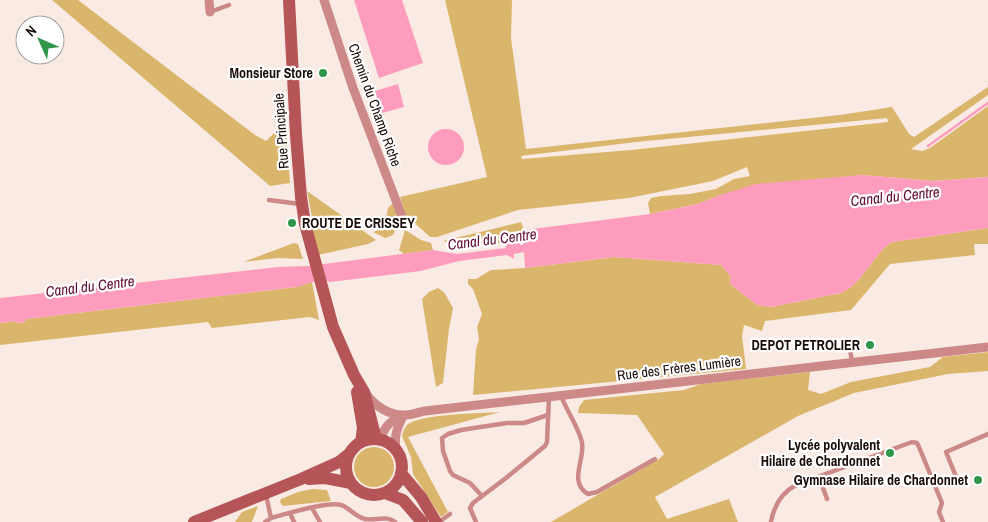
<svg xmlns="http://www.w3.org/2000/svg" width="988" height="522" viewBox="0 0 988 522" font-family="'Archivo Narrow',sans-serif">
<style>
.green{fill:#d9b66b;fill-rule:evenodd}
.water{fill:#fe9cbd}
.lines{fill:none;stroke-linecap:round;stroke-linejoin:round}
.stream{stroke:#fe9cbd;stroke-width:2.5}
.lane{stroke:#cc8988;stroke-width:4.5}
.street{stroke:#cc8988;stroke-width:9}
.secondary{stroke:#b55558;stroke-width:12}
.poi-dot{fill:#2f964c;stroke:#fff;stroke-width:2}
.labels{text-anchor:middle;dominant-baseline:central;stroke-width:4.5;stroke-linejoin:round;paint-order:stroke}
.poi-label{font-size:14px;font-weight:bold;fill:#190c08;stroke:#fff;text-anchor:end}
.street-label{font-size:14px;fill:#190c08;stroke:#fff}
.water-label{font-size:15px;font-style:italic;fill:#620b34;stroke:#fff}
</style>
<rect width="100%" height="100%" fill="#faeae4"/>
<path class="green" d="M52 0H78L255 135 266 141 275 132 286 130 290 183 270 186Z
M445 0H512L511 38 526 149 840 115 892 107 909 134 914 137 988 87V95L911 149 922 151 930 148 988 106V177L934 181 862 175 720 195 698 204 650 214 648 203 651 198 661 196 690 194 716 189 734 179 750 176 747 167 713 181 629 198 518 210 437 237H430L406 215 400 197 487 177ZM887 118 888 122 631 150 522 159 521 156 636 142Z
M307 191 376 240 368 244 318 255 310 230 313 222Z
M394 202C398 215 398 223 393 235L385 238 373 232 384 228 388 208Z
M521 222 524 230 522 236 517 234 512 236H505L506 243 451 244 443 241Z
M988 228V244H974L975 255 890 264 851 310 765 321 762 331 744 325 742 336 746 369 473 395 476 350 479 339 477 327 482 314 473 289 468 284V279H476L491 270 525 268 614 257 721 265 731 277 730 284 757 305 771 307 841 293C863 284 872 255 892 242Z
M405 230 421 240 431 243 433 250 404 254 399 250Z
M294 243 298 244 303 259 278 258 243 262Z
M312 282 319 320 310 317 212 328 208 322 0 345V323L15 321 17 323 25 322 26 319 297 287Z
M438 288 444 292 453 308 449 329 443 383 436 387 422 299 429 292Z
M988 352V371L948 374 854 393 798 416 655 497 667 519 729 499 738 522H551L659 459 664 454 637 415 578 413 579 407 584 400 684 390 701 384 810 372 808 390 821 394 851 382 930 367 943 357Z
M500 412 408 437 448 512 441 517 413 474 411 457 402 436C403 432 404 428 407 425 419 414 482 413 500 412Z
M354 467a20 20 0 1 1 40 0a20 20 0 1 1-40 0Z
M312 489 327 490 331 501 283 506 280 502 281 499 298 492Z
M258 506 252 522H235L242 512Z"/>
<path class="water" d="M354 0H402L423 63 379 78Z
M398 84 404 107 382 113 375 91Z
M428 147a18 18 0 1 1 36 0a18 18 0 1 1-36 0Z
M862 175 934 181 988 177V228L892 242C872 255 863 284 841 293L771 307 757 305 730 284 731 277 721 265 614 257 525 268 524 252 514 254V259L507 255 459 261 421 271 330 282C320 278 307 284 297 287L26 319 25 322 17 323 15 321 0 323V298L278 267 308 266 433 250 457 254 506 248 505 236 511 234 512 236 517 234 520 236V245H523L524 230 650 214 698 204 720 195 756 184Z"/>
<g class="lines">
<path class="stream" d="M928 146 988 103"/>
<path class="lane" d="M210 12 229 5
M269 200 300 204
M850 349 852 362
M561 396C566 409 580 430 582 443 585 460 568 482 588 494L597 492 655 459
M819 477 827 499
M957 479 946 452 988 434
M482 496 470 483 453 475 450 471 443 451 442 438 448 434 461 430 507 423H524L548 415
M312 508 320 522
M290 513 294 522
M271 518C286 514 327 501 341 505 350 508 355 517 365 519 375 521 387 515 395 522
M265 522 271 518 266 495
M439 522 450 514
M476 522 470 508 473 503 506 478 545 446 547 442 549 397
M771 522C774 505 781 493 796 485L912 442 917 443 919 447 942 503 939 512 943 522"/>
<path class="street" d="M209 0 210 12
M324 0 353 88 403 219
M367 395C375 406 390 416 405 415 412 415 419 412 425 411L988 347
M380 439C385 426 391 420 404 415 397 427 394 436 396 449"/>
<path class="secondary" d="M289 0 296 135 301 197 305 224 333 327 354 375 364 392 376 439
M357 392 363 428 361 442
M346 467a28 28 0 1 1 56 0a28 28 0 1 1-56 0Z
M401 473 421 497 436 522
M309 479 325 478 351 483
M385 493 403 500 422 522
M194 522 301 479 339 462 349 454"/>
</g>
<g class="poi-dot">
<circle cx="323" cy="73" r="5"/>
<circle cx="292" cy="223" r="5"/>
<circle cx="870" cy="345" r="5"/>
<circle cx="890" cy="453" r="5"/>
<circle cx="978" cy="480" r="5"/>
</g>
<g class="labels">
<g class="poi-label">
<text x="313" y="73">Monsieur Store</text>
<text x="302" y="223" text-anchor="start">ROUTE DE CRISSEY</text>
<text x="860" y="345">DEPOT PETROLIER</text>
<text x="880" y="445">Lycée polyvalent<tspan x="880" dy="16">Hilaire de Chardonnet</tspan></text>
<text x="968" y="480">Gymnase Hilaire de Chardonnet</text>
</g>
<g class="street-label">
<text transform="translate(375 105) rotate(70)">Chemin du Champ Riche</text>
<text transform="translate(281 131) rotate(-94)">Rue Principale</text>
<text transform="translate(679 368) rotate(-7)">Rue des Frères Lumière</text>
</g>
<g class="water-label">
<text transform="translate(895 196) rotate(-6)">Canal du Centre</text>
<text transform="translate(492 239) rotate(-7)">Canal du Centre</text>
<text transform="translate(90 286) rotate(-7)">Canal du Centre</text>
</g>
</g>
<g transform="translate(40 40) rotate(315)"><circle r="24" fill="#ffffff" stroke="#a39e9c"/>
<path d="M0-4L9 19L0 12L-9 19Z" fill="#2f964c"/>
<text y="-8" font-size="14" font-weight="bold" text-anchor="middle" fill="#190c08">N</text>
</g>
</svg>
